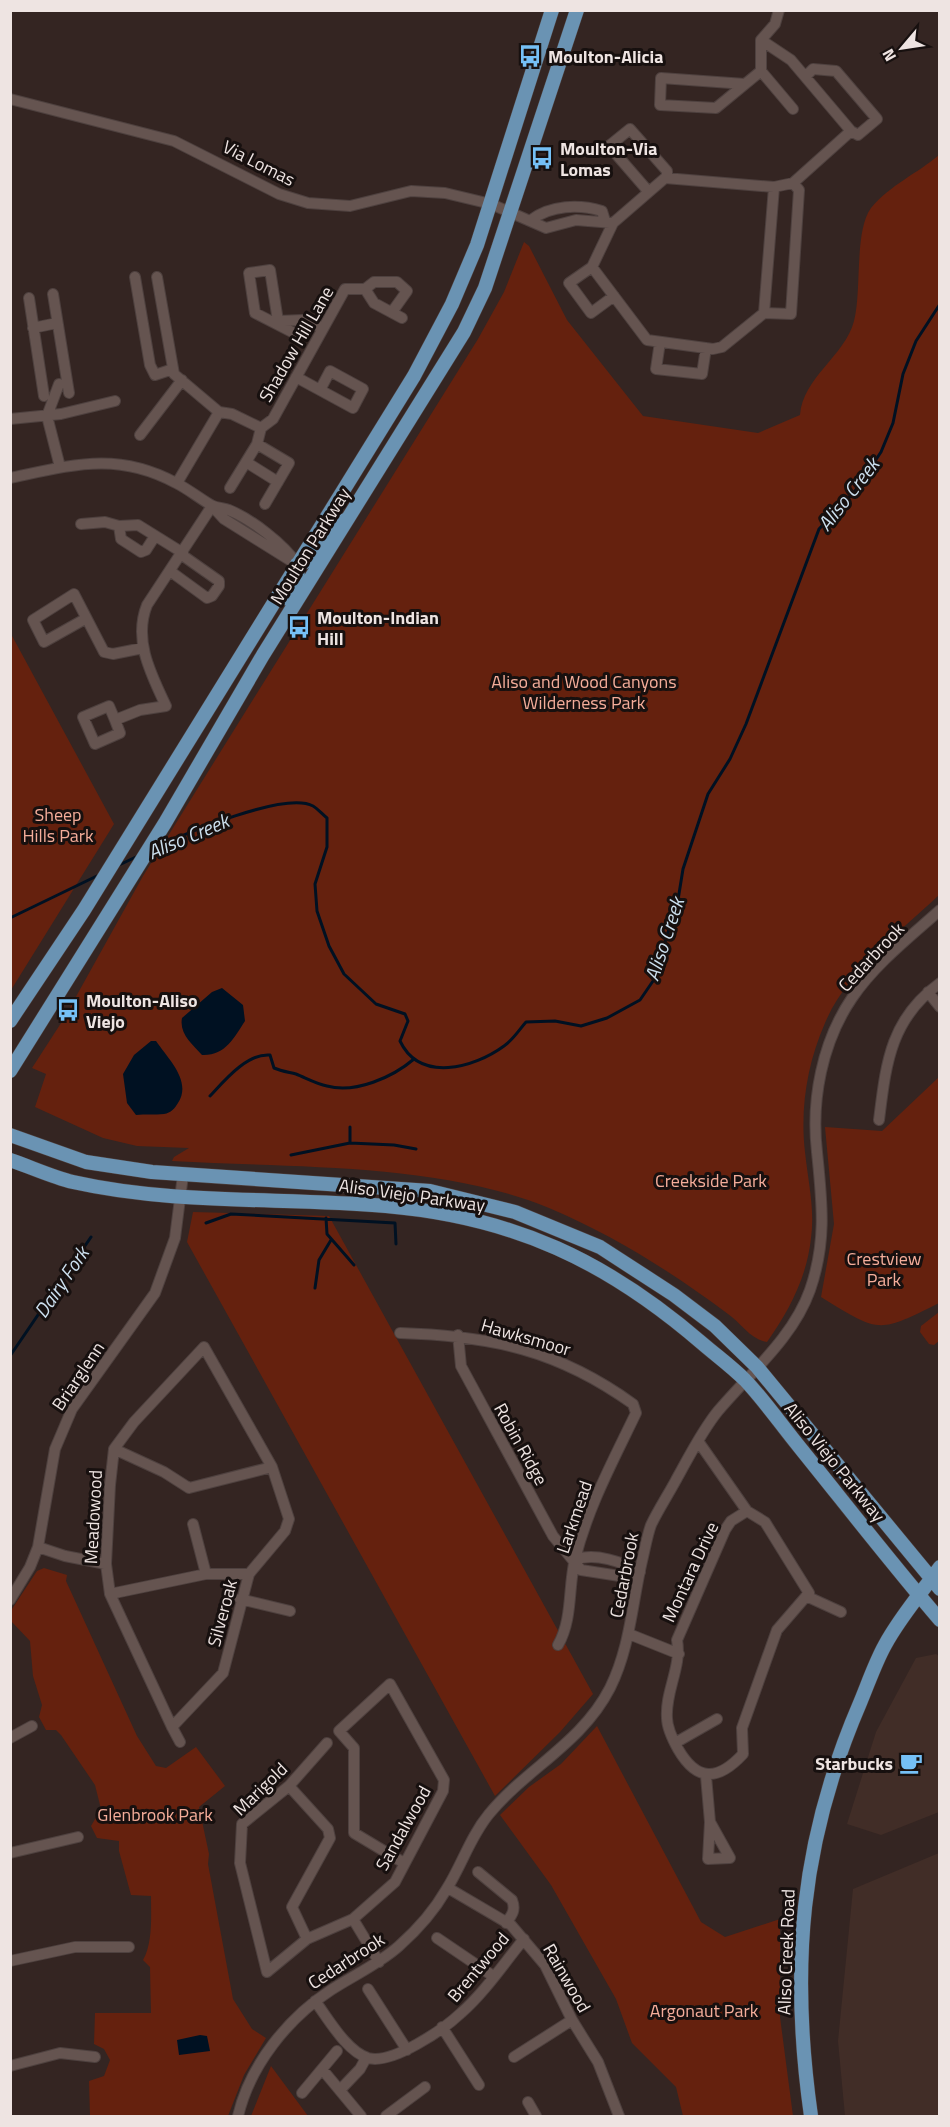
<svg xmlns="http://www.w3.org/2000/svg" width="950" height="2127" viewBox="0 0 950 2127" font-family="'Titillium Web',sans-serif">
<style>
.built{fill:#412d27}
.green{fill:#65210e}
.water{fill:#012}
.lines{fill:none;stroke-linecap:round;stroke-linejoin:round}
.stream{stroke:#012;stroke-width:3}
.minor-casing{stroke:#4e413f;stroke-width:12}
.major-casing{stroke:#4e413f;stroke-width:15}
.minor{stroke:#655450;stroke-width:10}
.major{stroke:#6a93b3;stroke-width:14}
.labels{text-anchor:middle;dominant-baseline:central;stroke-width:6;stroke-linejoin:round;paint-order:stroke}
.poi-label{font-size:18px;font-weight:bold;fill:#eee4e2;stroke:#17100f;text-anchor:start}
.street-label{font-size:18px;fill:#eee4e2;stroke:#17100f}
.park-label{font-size:18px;fill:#f5ad9a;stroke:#17100f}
.water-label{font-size:20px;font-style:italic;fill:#ccdfee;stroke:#17100f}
</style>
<rect width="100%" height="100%" fill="#342522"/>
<path class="built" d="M936 1654 940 1657 939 1812 881 1835 847 1824 876 1732 916 1658Z
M939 1853V2116H845L838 2041 853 1889Z"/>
<path class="green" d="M939 155V895C899 933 847 971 825 1023 807 1064 800 1109 805 1152 808 1181 815 1209 811 1238 807 1277 789 1311 767 1342 751 1340 741 1323 728 1314 672 1272 613 1235 549 1208 437 1162 292 1168 172 1161L174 1157 189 1148 137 1146 103 1138 35 1107 46 1074 32 1068 63 1020 143 876 478 339 504 292 524 242 529 246 567 320 643 416 758 433 800 415C803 377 845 356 854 321 862 291 854 231 871 208 890 185 918 173 939 155Z
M11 634 114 824 11 990H10Z
M939 1077V1303C877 1334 880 1333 821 1297L834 1224 825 1127 882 1131Z
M193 1212 329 1216 593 1694 560 1732 495 1796 187 1242Z
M939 1312V1341L934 1345 929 1344 920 1332 921 1326Z
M44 1568 67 1575 66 1581 137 1736 156 1766 166 1768 196 1747 225 1786 199 1807 209 1854 208 1864 233 1999 252 2029 266 2038 244 2075 228 2116H90L89 2081 104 2076 110 2060 104 2049 94 2044 95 2013H151L150 1967 143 1960C153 1943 151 1915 151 1896L131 1895 119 1851V1841L97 1838 91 1826 101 1809 95 1785 61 1735 56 1730H46L39 1717 42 1705 33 1676 30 1641 11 1621 10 1612 37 1571Z
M597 1726 701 1922 725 1937 780 1919V2017L793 2116H683L676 2087 632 2043 616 1999 551 1885 500 1815 529 1787 561 1764Z
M271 2066 308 2116H251Z"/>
<path class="water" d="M222 988 243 1005 245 1021C234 1038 225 1056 202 1055 192 1044 179 1034 182 1018L212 992Z
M151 1041H156C169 1060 192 1081 178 1103 175 1108 171 1113 164 1114 155 1115 145 1114 136 1115L127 1103 123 1074 134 1055Z
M200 2035 207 2036 210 2051 179 2055 177 2040Z"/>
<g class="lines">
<path class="stream" d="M155 848C184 834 285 791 313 806 318 809 322 814 327 818V847L315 884 317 911 329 946 344 974 376 1004 405 1014 408 1021 400 1041C420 1083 474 1068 504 1046 513 1040 519 1030 526 1022L555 1021 581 1026 607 1018 640 1000 653 981 678 900 683 869 708 794 730 759 746 724 819 529 855 491 881 452 893 423 903 374 916 341 940 304
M117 866 138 856
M10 918 101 874
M210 1096C224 1081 247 1053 270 1055L274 1068C281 1071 288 1072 296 1074 306 1078 317 1084 327 1086 355 1094 393 1077 414 1059
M350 1127V1143L394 1145 416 1149
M291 1155 350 1143
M326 1218 327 1234 354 1265
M206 1223 231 1214 395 1223 396 1244
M315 1288 319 1260 331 1240
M10 1356 91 1237"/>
<g class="minor-casing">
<path id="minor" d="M761 40 791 60 851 131
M761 71 793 109
M745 84 661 78 660 105 716 108 761 71V40L775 24 779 10
M10 99 174 141 279 194 308 203 350 206 411 191 445 193 491 204 546 228 576 220 613 223
M665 178 774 187 793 183 799 190 791 314 764 313 722 347 713 349 647 340 592 267 613 223Z
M793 183 851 131 858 135 877 119 836 71 813 69 806 76
M648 191 609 146 630 129 667 171V178
M531 220C551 205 579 204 602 211L605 221
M592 267 569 283 591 313 614 296
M135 277 150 365 155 375 173 369
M157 277 174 374 219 412 232 414 261 428
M365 289 374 303 402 318
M53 294 69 393
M29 298 44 396
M764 313 774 187
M278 321 270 270 249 273 255 313 294 333
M278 324V321L303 320 323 328
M33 328 57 323
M660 342 656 369 702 374 706 348
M296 377 353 408 363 389 330 371 320 390
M59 384 47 416 60 467
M10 419 61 414 115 401
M261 428 273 419 345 289H365L374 282H397L407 291 392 312
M140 435 182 380
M257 444 289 463 265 504
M246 462 278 482
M10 478C72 465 117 451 176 483 188 489 199 498 211 505 217 508 223 508 229 510 251 519 284 544 297 564
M177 483 219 412
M230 488 257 444 261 428
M213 507 224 519 296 564
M81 524 105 522 119 526 138 525 183 553
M119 526 121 539 141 552 146 550 155 536
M170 571 207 598 212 596 219 586V581L182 555
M85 619 44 642 33 620 74 594 104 652 113 654 143 648
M115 720 120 733 95 744 83 717 109 706 115 720 140 710 166 706C151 674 133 640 147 605L212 506
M928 992 940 1007
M879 1120C886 1064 890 1019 940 983
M400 1333C492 1336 558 1350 633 1404L636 1413C613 1461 588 1507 575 1559 568 1587 573 1619 558 1645
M458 1335 461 1366 553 1536 581 1570 626 1577 640 1572
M698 1441 747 1511 765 1522 809 1593 777 1630 742 1728 743 1754C718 1781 697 1782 678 1749 673 1740 667 1728 667 1718 665 1691 682 1667 677 1640L725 1530 731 1521 747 1511
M114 1449 164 1472 189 1488 272 1467
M193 1524 206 1574
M38 1547 65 1556 106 1564
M575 1560C594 1552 623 1562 640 1572
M110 1594 206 1574H249
M806 1596 841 1612
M240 1599 290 1611
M10 1600 30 1567 38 1547 55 1449 72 1409 155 1293 175 1238 183 1175
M629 1634 679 1654
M172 1727 223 1673 249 1574 285 1531 289 1519 272 1467 204 1347 134 1422 114 1449 110 1485 106 1564 110 1594 172 1727 180 1742
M10 1738 32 1726
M327 1743 289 1786 242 1824 240 1863 267 1972 307 1939 353 1919 395 1882 443 1791 444 1780 390 1684 339 1731 354 1748V1833L404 1863
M675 1743 717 1719
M706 1776 710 1822 708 1859 730 1858 710 1822
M289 1786 328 1829 330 1838 292 1907 307 1939
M10 1853 78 1837
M478 1872 512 1900C516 1910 512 1915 506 1923
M448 1888 511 1925 545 1965 572 2020 598 2062 619 2116
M353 1919 379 1962
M437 1938 493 1976
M10 1961 75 1947H129
M368 1989 407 2050
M315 2001C328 2018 346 2051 368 2058 392 2065 444 2029 461 2013 485 1992 504 1963 524 1939
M442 2027 479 2085
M514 2057 572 2020
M10 2066 60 2053 95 2057
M322 2069 361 2116
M340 2090 360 2069 366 2058
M302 2093 337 2051
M528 2102 536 2116
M238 2116C250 2065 288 2018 331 1990 354 1975 379 1964 399 1946 417 1930 434 1911 446 1890 462 1865 470 1837 489 1814 527 1768 582 1743 610 1688 630 1648 632 1604 642 1561 645 1549 647 1536 651 1525 658 1510 668 1495 676 1480 689 1457 701 1432 718 1411 750 1373 793 1338 810 1290 827 1241 822 1202 817 1152 811 1100 822 1042 852 998 875 964 910 937 940 910
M386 2116 425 2087"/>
</g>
<g class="major-casing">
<path id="major" d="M288 599 298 580 297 564C319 563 325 531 345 520
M10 1021 84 910 414 376 452 304 477 245 552 10
M10 1071 165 823 263 655 464 332 485 288 577 10
M10 1135 86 1162 152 1172 430 1191 515 1212 600 1247 674 1295 715 1326 757 1367 940 1589
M10 1160C31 1167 52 1177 73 1182 175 1205 283 1197 386 1206 514 1217 607 1261 703 1344 717 1356 732 1367 745 1380 765 1401 782 1426 801 1449 847 1506 892 1564 940 1620
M811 2116C790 1968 800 1842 860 1703 868 1684 875 1663 885 1645 900 1617 922 1592 940 1567"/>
</g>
<use href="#minor" class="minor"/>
<use href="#major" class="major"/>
</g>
<defs>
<g id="bus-bare" transform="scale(1.8)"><path d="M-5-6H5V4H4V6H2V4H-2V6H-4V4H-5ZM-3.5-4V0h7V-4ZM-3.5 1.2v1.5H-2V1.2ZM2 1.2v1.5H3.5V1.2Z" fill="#75c0f6" stroke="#17100f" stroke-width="2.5" paint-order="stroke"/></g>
<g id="cafe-bare" transform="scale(1.8)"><path d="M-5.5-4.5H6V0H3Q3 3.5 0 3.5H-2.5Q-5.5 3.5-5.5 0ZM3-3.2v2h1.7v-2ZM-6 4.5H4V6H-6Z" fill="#75c0f6" stroke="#17100f" stroke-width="2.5" paint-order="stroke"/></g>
</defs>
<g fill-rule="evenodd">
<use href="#bus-bare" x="530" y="56"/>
<use href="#bus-bare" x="542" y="158"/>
<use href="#bus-bare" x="299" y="627"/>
<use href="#bus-bare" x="68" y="1010"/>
<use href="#cafe-bare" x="911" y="1763"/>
</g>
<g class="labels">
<g class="poi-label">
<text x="548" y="56">Moulton-Alicia</text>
<text x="560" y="148">Moulton-Via<tspan x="560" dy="21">Lomas</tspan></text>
<text x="317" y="617">Moulton-Indian<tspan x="317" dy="21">Hill</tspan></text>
<text x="86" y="1000">Moulton-Aliso<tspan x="86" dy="21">Viejo</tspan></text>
<text x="893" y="1763" text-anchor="end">Starbucks</text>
</g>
<g class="street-label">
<text transform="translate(259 163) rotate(27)">Via Lomas</text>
<text transform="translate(296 344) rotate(-60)">Shadow Hill Lane</text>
<text transform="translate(310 546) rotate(-58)">Moulton Parkway</text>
<text transform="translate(871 957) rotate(-47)">Cedarbrook</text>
<text transform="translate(412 1195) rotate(8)">Aliso Viejo Parkway</text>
<text transform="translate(526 1337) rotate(16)">Hawksmoor</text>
<text transform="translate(78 1376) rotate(-56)">Briarglenn</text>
<text transform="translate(521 1444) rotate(61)">Robin Ridge</text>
<text transform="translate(835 1462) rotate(51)">Aliso Viejo Parkway</text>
<text transform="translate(93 1517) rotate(-87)">Meadowood</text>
<text transform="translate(574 1517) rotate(-71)">Larkmead</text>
<text transform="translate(690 1572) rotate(-65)">Montara Drive</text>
<text transform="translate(624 1575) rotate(-79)">Cedarbrook</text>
<text transform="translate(222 1613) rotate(-75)">Silveroak</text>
<text transform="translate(260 1789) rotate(-44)">Marigold</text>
<text transform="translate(403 1828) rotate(-61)">Sandalwood</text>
<text transform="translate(786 1952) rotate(-88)">Aliso Creek Road</text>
<text transform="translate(346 1961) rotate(-33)">Cedarbrook</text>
<text transform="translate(478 1967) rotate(-50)">Brentwood</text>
<text transform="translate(567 1978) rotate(60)">Rainwood</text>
</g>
<g class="park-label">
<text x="584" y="681">Aliso and Wood Canyons<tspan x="584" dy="21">Wilderness Park</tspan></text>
<text x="58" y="814">Sheep<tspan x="58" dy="21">Hills Park</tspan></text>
<text x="711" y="1180">Creekside Park</text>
<text x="884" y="1258">Crestview<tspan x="884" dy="21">Park</tspan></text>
<text x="155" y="1814">Glenbrook Park</text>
<text x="704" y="2010">Argonaut Park</text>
</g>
<g class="water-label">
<text transform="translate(848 494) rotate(-52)">Aliso Creek</text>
<text transform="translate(188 836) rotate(-23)">Aliso Creek</text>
<text transform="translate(664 939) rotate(-72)">Aliso Creek</text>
<text transform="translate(61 1282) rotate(-56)">Dairy Fork</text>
</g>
</g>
<rect width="950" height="2127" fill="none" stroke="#eee4e2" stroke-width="24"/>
<g transform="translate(902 48) rotate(241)" stroke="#17100f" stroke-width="4.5" paint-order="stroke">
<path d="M0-4.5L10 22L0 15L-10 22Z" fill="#eee4e2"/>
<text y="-9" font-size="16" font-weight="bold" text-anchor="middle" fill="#eee4e2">N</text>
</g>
</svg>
